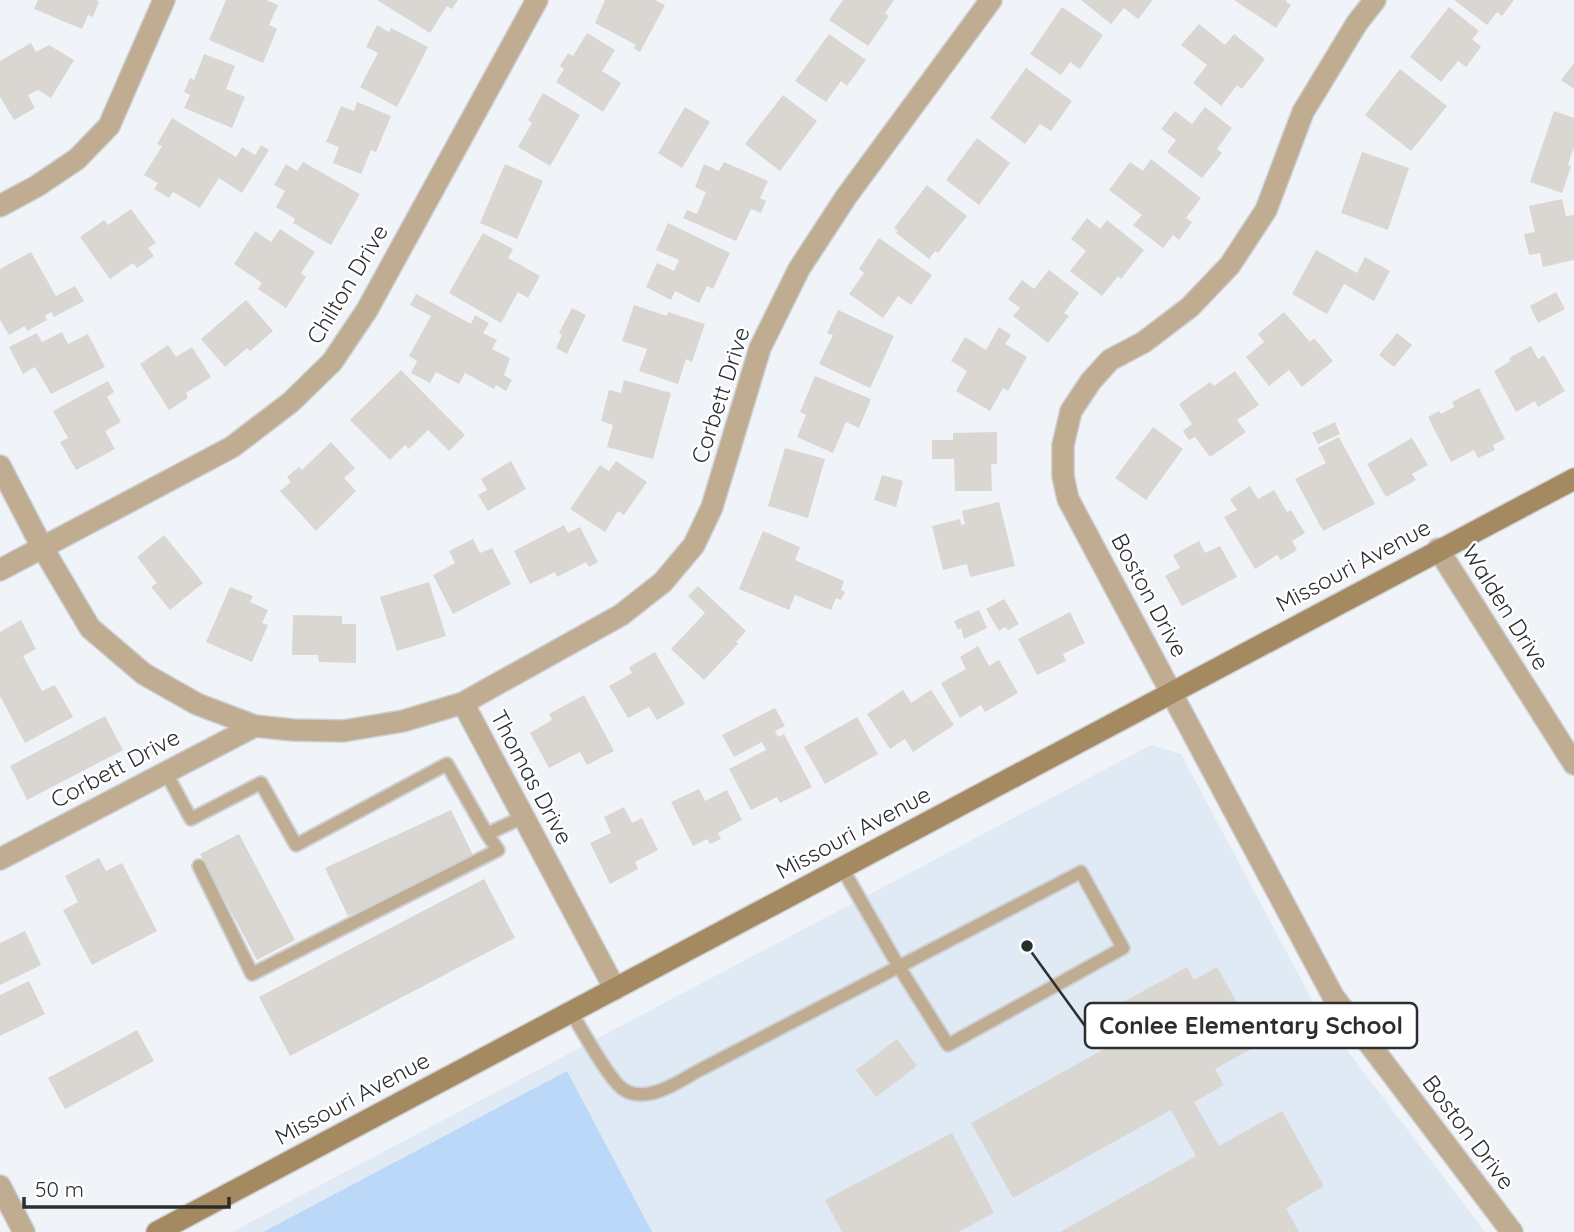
<svg xmlns="http://www.w3.org/2000/svg" width="1574" height="1232" viewBox="0 0 1574 1232" font-family="Quicksand,sans-serif">
<style>
.built{fill:#e0eaf5}
.green{fill:#bbd8f8}
.building{fill:#dad6d1}
.lines{fill:none;stroke-linecap:round;stroke-linejoin:round}
.service-casing{stroke:#cdd0d5;stroke-width:16}
.minor-casing{stroke:#cdd0d5;stroke-width:24}
.secondary-casing{stroke:#cdd0d5;stroke-width:24}
.service{stroke:#c0ac91;stroke-width:12}
.minor{stroke:#c0ac91;stroke-width:21}
.secondary{stroke:#a58961;stroke-width:21}
.labels{text-anchor:middle;dominant-baseline:central;stroke-width:5;stroke-linejoin:round;paint-order:stroke}
.street-label{font-size:23px;fill:#2b2d2f;stroke:#fff}
.leader{fill:none;stroke:#2b2d2f;stroke-width:2.5}
.callout-dot{fill:#2b2d2f;stroke:#fff;stroke-width:2.5}
.callout{fill:#fff;stroke:#2b2d2f;stroke-width:2.5}
.callout-label{font-size:24px;text-anchor:middle;font-weight:bold;fill:#2b2d2f}
</style>
<rect width="100%" height="100%" fill="#f0f4f9"/>
<path class="built" d="M1151 745 1181 754 1319 1013 1485 1232H232Z"/>
<path class="green" d="M567 1071 652 1232H263Z"/>
<path class="building" d="M38 0H96L99 2 93 17 88 15 82 29 34 9Z
M226 0H266L278 5 269 25 277 29 263 63 209 40Z
M377 0H458L452 9 447 6 430 33Z
M605 0H655L665 5 640 52 633 48 636 45 595 23Z
M843 0H894L885 13 889 16 868 46 829 20Z
M1081 0H1153L1138 19 1124 8 1111 24Z
M1234 0H1287L1286 2 1291 5 1276 28Z
M1454 0H1514L1502 16 1497 12 1487 25Z
M1062 7 1103 35 1080 69 1070 62 1061 75 1030 54Z
M1449 7 1479 31 1472 39 1481 47 1466 67 1458 61 1441 82 1410 57Z
M1199 24 1225 45 1234 34 1265 59 1242 89 1237 85 1221 106 1193 83 1207 65 1181 45Z
M377 25 389 32 391 28 428 47 397 107 360 87 378 53 366 47Z
M587 33 615 50 602 71 621 83 603 112 556 82 564 69 560 66 568 53 573 56Z
M829 34 866 60 847 86 841 81 826 102 795 81Z
M31 43 36 52 49 45 74 60 51 98 38 90 28 95 35 108 14 120 0 97V61Z
M204 54 235 66 226 89 245 97 232 128 184 108 190 95 184 92 190 78 194 80Z
M1574 63V89L1561 80Z
M1026 68 1072 101 1051 131 1040 124 1025 144 990 118Z
M1400 69 1447 106 1411 151 1365 115Z
M543 93 580 115 550 166 518 147 532 123 528 120Z
M783 95 817 121 780 171 745 144Z
M357 102 391 116 376 152 371 150 361 174 333 163 339 147 326 142 341 106 354 111Z
M685 107 710 122 682 168 658 153Z
M1205 107 1232 128 1217 149 1222 153 1202 178 1167 152 1176 140 1161 129 1175 111 1192 124Z
M1554 111 1574 118V147L1568 165 1571 166 1562 193 1530 182Z
M172 118 236 157 242 147 255 155 261 145 269 150 242 193 219 178 200 208 173 192 169 198 154 189 158 183 144 175 162 146 157 144Z
M977 138 1010 163 979 205 946 180Z
M1362 152 1409 168 1388 230 1341 213Z
M1151 159 1201 198 1186 218 1192 222 1179 240 1173 235 1163 248 1133 225 1142 215 1109 190 1130 162 1143 171Z
M303 162 360 194 331 245 293 223 295 219 276 207 285 191 274 185 286 164 297 171Z
M724 162 768 181 760 198 766 201 761 213 751 209 736 241 683 218 687 210 697 214 706 192 695 187 704 164 719 171Z
M505 164 543 181 517 239 480 223Z
M927 185 967 216 938 253 935 251 929 259 896 233 898 230 894 228Z
M1562 199 1566 216 1574 215V260L1543 267 1540 253 1529 255 1524 234 1535 232 1529 206Z
M131 209 156 243 148 248 154 256 137 268 133 263 110 279 80 237 104 220 108 225Z
M1087 218 1100 229 1107 220 1144 250 1121 279 1118 276 1102 296 1070 271 1086 251 1071 239Z
M668 223 730 253 713 289 707 286 699 303 675 291 671 300 646 287 657 263 674 271 679 260 656 250Z
M280 229 315 252 301 273 306 277 286 308 258 289 262 283 234 264 255 231 271 242Z
M483 233 513 249 508 258 540 276 528 298 518 292 501 323 449 293Z
M879 238 932 275 911 305 898 296 883 318 849 294 864 273 859 269Z
M1316 250 1357 273 1365 257 1390 271 1374 301 1344 284 1327 314 1292 294Z
M31 252 56 296 75 286 84 301 54 317 51 312 45 316 47 320 27 331 25 326 9 335 0 320V269Z
M1049 270 1079 293 1064 313 1069 316 1048 343 1013 316 1020 308 1008 299 1022 280 1034 289Z
M1556 292 1565 309 1538 323 1530 306Z
M416 294 471 324 475 315 489 323 483 333 497 340 492 349 510 358 504 375 512 380 506 391 496 385 494 389 465 373 459 384 436 372 430 383 411 373 417 361 409 356 431 316 410 305Z
M246 300 273 331 250 351 247 348 225 367 201 339Z
M634 305 667 316 668 312 705 324 692 362 686 359 678 384 639 371 647 349 622 341Z
M572 308 586 315 567 354 556 348 562 335 559 333Z
M838 310 894 336 870 388 819 364 833 335 827 333Z
M1284 312 1310 342 1314 338 1333 361 1302 387 1289 370 1269 386 1246 357 1264 342 1258 334Z
M999 327 1011 335 1005 344 1027 357 1008 391 1003 388 990 411 956 391 967 371 951 361 965 337 986 350Z
M62 332 68 344 88 334 105 367 51 394 35 367 23 374 9 347 37 333 42 342Z
M1397 333 1412 345 1394 367 1379 355Z
M168 345 176 357 192 347 211 377 186 393 188 398 169 410 140 364Z
M1531 346 1538 359 1544 355 1565 391 1538 407 1535 401 1516 412 1494 371 1511 361 1509 358Z
M401 370 465 435 449 451 428 430 409 449 405 445 390 460 350 420Z
M1235 371 1259 405 1237 420 1246 432 1210 457 1195 437 1189 440 1183 431 1192 424 1179 404 1210 382 1214 386Z
M815 376 871 399 859 428 846 422 833 453 797 437 806 415 800 412Z
M624 380 671 393 653 459 607 447 613 425 601 421 609 390 621 393Z
M108 381 114 392 107 397 121 422 105 431 115 449 76 470 60 442 68 438 53 411Z
M1479 388 1505 439 1493 445 1495 450 1478 458 1474 450 1451 462 1428 417 1439 411 1441 414 1454 407 1452 402Z
M1335 422 1340 434 1318 444 1312 433Z
M1153 427 1183 449 1146 500 1115 478Z
M997 432V464H991L992 491H955L954 459H932V440H953V433Z
M1339 437 1375 504 1323 531 1295 479 1326 463 1318 448Z
M1412 438 1428 465 1412 474 1416 480 1386 497 1367 464Z
M331 442 355 468 344 478 356 491 316 531 280 491 291 482 287 477 299 467 302 470Z
M785 448 825 459 808 518 768 506Z
M511 461 526 489 488 511 478 495 487 490 481 479Z
M616 461 647 482 624 515 618 511 605 532 570 509 600 465 609 471Z
M882 475 903 481 896 507 874 500Z
M1250 486 1258 499 1274 490 1287 512 1291 510 1305 533 1292 541 1297 550 1281 560 1277 555 1255 569 1224 517 1237 510 1230 499Z
M999 502 1015 566 970 577 967 564 943 570 932 526 960 519 961 525 965 524 962 511Z
M564 525 568 533 580 527 598 562 589 567 586 562 557 577 555 572 530 584 514 551Z
M763 531 800 547 795 560 844 581 841 590 845 592 841 600 836 598 831 610 795 595 789 610 739 589Z
M164 535 203 583 170 610 151 587 157 583 137 557Z
M473 539 480 553 492 548 511 584 453 614 433 575 455 563 449 551Z
M1199 541 1205 553 1220 546 1237 577 1182 606 1165 576 1180 568 1173 555Z
M429 582 446 636 397 651 380 597Z
M698 586 746 631 736 642 738 644 704 680 671 649 705 613 688 596Z
M230 587 253 596 250 602 268 610 262 623 268 625 252 662 206 642Z
M1004 599 1019 624 1008 630 1005 627 999 631 986 609Z
M979 610 987 628 964 639 961 628 958 630 954 621Z
M1070 612 1085 643 1063 654 1066 661 1037 675 1018 639Z
M293 615 342 616V624H356V663L319 662 318 655H292Z
M21 620 36 649 23 656 42 691 55 685 73 717 25 743 0 696V632Z
M978 646 989 666 999 660 1018 693 985 712 981 705 960 718 941 683 966 669 960 657Z
M655 652 685 704 657 720 649 707 628 718 609 686 632 673 629 667Z
M903 690 911 703 931 690 954 725 913 752 905 739 890 749 867 714Z
M584 695 614 751 587 765 580 752 549 768 530 733 552 720 549 714Z
M775 708 785 726 775 731 778 737 784 734 812 787 780 803 777 797 751 810 729 769 766 750 762 742 734 757 722 735Z
M105 716 123 750 27 800 10 766Z
M857 717 878 754 825 784 804 747Z
M699 789 705 801 727 790 742 820 718 833 721 839 710 844 707 839 693 846 671 802Z
M624 807 632 823 642 818 658 850 635 862 638 869 610 884 590 843 611 833 604 817Z
M451 810 474 857 348 916 325 868Z
M239 834 295 940 257 960 200 854Z
M99 858 106 871 122 863 157 931 92 965 63 910 78 902 65 876Z
M484 879 515 938 290 1056 259 997Z
M25 931 41 965 0 985V943Z
M1187 967 1194 980 1217 967 1260 1044 1215 1069 1224 1085 1194 1102 1219 1146 1282 1111 1324 1186 1286 1208 1299 1232H1060L1196 1156 1171 1110 1013 1198 971 1123 1133 1033 1118 1005Z
M29 981 45 1014 0 1036V995Z
M137 1030 154 1061 65 1109 48 1078Z
M897 1039 917 1066 876 1097 856 1070Z
M952 1133 994 1213 958 1232H842L825 1200Z"/>
<g class="lines">
<g class="service-casing">
<path id="service" d="M165 771 191 819 261 783 296 845 447 764 487 834 523 817
M199 866 252 974 498 850 487 834
M571 1012C581 1028 609 1080 623 1089 644 1104 676 1084 694 1073L1081 872 1123 948 948 1045 899 967 842 868"/>
</g>
<g class="minor-casing">
<path id="minor" d="M1375 0 1357 23 1303 112 1266 210 1230 265 1190 307 1144 342 1110 360 1091 381 1071 411 1063 445V476L1068 499 1333 996 1512 1232
M0 206 37 186 77 159 109 126 164 0
M0 466 42 547 90 628 144 674 197 704 255 726 293 730 343 731 403 721 463 703 621 615 663 582 694 545 712 507 760 348 799 269 846 197 991 0
M1438 549 1574 764
M0 570 232 447 291 402 332 362 367 310 537 0
M463 703 615 989
M0 859 255 726
M0 1186 24 1232"/>
</g>
<g class="secondary-casing">
<path id="secondary" d="M157 1232 1574 479"/>
</g>
<use href="#service" class="service"/>
<use href="#minor" class="minor"/>
<use href="#secondary" class="secondary"/>
</g>
<g class="labels">
<g class="street-label">
<text transform="translate(347 284) rotate(-59)">Chilton Drive</text>
<text transform="translate(720 395) rotate(-72)">Corbett Drive</text>
<text transform="translate(1353 565) rotate(-28)">Missouri Avenue</text>
<text transform="translate(1150 595) rotate(62)">Boston Drive</text>
<text transform="translate(1506 607) rotate(58)">Walden Drive</text>
<text transform="translate(115 768) rotate(-28)">Corbett Drive</text>
<text transform="translate(532 777) rotate(62)">Thomas Drive</text>
<text transform="translate(853 832) rotate(-28)">Missouri Avenue</text>
<text transform="translate(352 1098) rotate(-28)">Missouri Avenue</text>
<text transform="translate(1469 1132) rotate(53)">Boston Drive</text>
</g>
</g>
<path class="leader" d="M1027 946L1085 1026"/>
<circle class="callout-dot" cx="1027" cy="946" r="7"/>
<rect class="callout" x="1085" y="1003" width="332" height="45" rx="7"/>
<g class="callout-label">
<text x="1251" y="1034">Conlee Elementary School</text>
</g>
<path d="M24 1197v10h205v-10" fill="none" stroke="#2b2d2f" stroke-width="3.5"/>
<text x="35" y="1197" font-size="21" fill="#2b2d2f" stroke="#ffffff" stroke-width="5" paint-order="stroke">50 m</text>
</svg>
